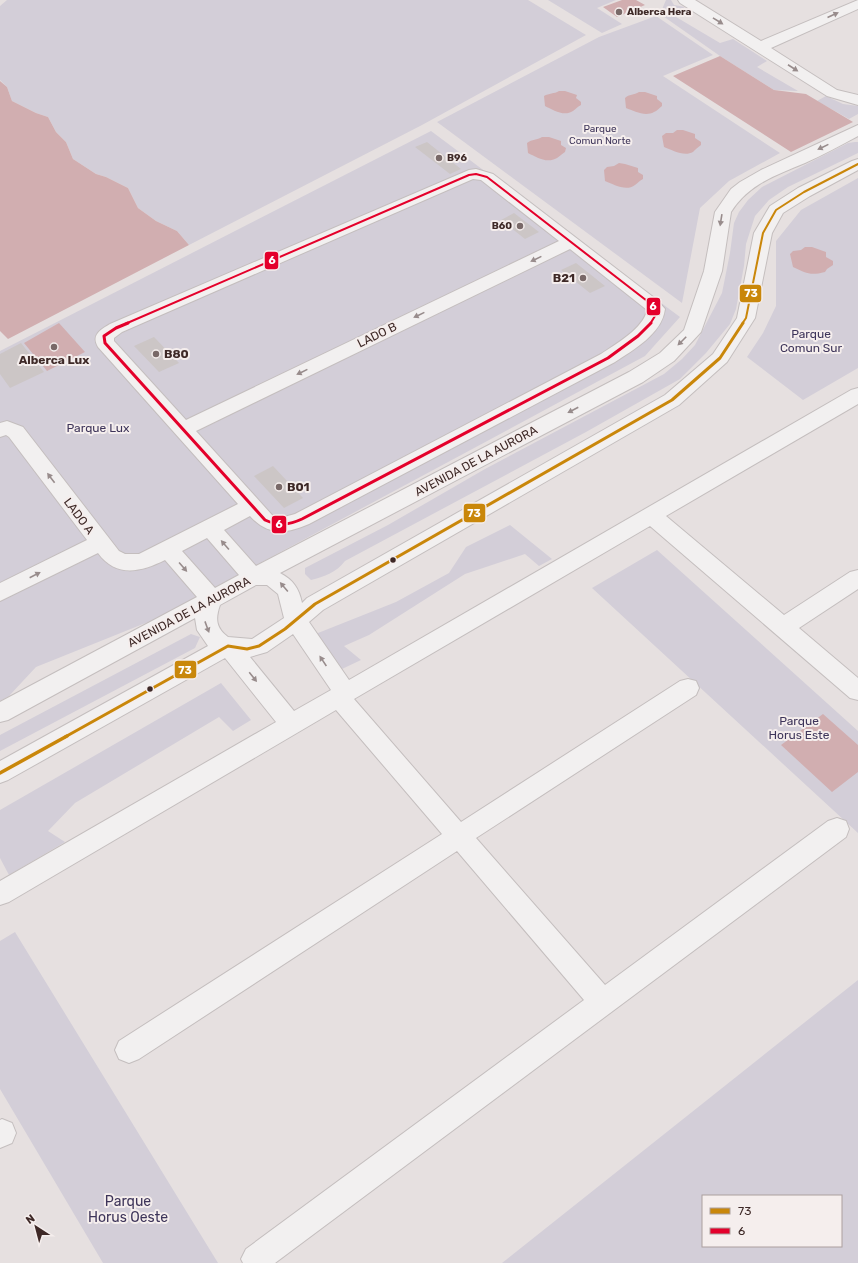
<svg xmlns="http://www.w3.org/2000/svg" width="858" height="1263" viewBox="0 0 858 1263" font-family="Rubik,sans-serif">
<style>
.green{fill:#d3ced8;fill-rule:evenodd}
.water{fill:#d1aeb0}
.building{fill:#ccc6c6}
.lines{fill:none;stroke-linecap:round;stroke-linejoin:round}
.street-casing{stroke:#c4bebe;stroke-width:2}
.street{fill:#f2f0f0;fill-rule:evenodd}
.bus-1-far2-casing{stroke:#f5eeed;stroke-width:4}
.bus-1-far1-casing{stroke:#f5eeed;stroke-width:6}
.bus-1-casing{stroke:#f5eeed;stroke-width:6}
.bus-2-far1-casing{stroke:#f5eeed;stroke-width:4}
.bus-2-casing{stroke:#f5eeed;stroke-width:6}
.bus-1-far2{stroke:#c9870a;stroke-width:2}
.bus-1-far1{stroke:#c9870a;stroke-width:3}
.bus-1{stroke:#c9870a;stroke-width:3.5}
.bus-2-far1{stroke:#e4002b;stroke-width:2}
.bus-2{stroke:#e4002b;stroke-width:3}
.oneway{fill:#988c8c}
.poi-dot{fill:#796968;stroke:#f5eeed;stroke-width:1.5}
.bus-dot{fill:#3e2927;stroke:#f5eeed;stroke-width:1.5}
.labels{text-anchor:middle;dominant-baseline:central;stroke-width:4;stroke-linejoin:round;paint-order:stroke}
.far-poi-label{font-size:10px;font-weight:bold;fill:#3e2927;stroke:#f5eeed;text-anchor:start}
.far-park-label{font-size:10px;fill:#3e355a;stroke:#f5eeed}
.poi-label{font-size:12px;font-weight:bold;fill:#3e2927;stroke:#f5eeed;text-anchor:start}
.park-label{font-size:12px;fill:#3e355a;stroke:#f5eeed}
.street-label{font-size:12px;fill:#3e2927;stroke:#f5eeed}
.near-park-label{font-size:14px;fill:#3e355a;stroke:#f5eeed}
.line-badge{stroke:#f5eeed;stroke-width:1.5}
.badge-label{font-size:11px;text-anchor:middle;font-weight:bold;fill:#fff}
</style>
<rect width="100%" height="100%" fill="#e6e0e0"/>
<path class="green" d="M7 0H528L586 35 422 125 189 245 177 231 156 221 138 208 128 188 106 177 96 174 73 159 66 142 56 132 48 117 36 113 12 101 7 87 0 80V6Z
M548 0H616L597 8 622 24 602 33Z
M666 0H671L674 5 685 7 671 14 720 43 733 39 767 61 757 67 798 91 774 90 720 56 660 14Z
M656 16 713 55 663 76 780 153 729 181 700 208 682 303 437 122 599 37Z
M826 96 843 104 858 106V114L849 119 817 101Z
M431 131 680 317 645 356 158 618 36 667 9 696 0 701V351Z
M855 142H858V153L788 187 769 200 755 216 746 244 744 266 736 309 730 324 706 353 680 379 586 432 345 561C337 572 324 577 311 580L305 574V568L388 525 485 469 664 374 682 359 695 345 722 293 730 253 734 223 739 212 748 200 762 187 848 143Z
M858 178V368L803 400 747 357 763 333 776 306V241L801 210Z
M510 525 552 559 539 566 525 554 465 574 369 635 344 646 361 660 342 669 313 635 396 602 449 573 466 547Z
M657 550 858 731V833L592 588Z
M191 634 200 637 195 648 0 751V735Z
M221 683 251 720 233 731 219 717 75 803 48 831 65 842 9 875 0 858V810Z
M15 932 218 1263H103L0 1089V941Z
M858 980V1263H502ZM703 1196H841V1246H703Z"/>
<path class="water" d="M622 0H636L645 5 617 17 603 7Z
M720 56 774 90 806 94 853 122 791 152 673 76Z
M0 81 7 87 12 101 36 113 48 117 56 132 66 142 73 159 96 174 106 177 128 188 138 208 156 221 177 231 189 245 8 339 0 331Z
M559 91H565L577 95 576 98 581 102V105C577 107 576 109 573 111 564 117 553 110 545 106L544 96C549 93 554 94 559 91Z
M639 92H645L657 96V99L662 103V106C659 108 657 111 654 112 645 117 634 111 626 108L625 98C629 94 634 95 639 92Z
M677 130H683L695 134V138L701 142V145C698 147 695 150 693 152 684 157 672 150 664 147L662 136 666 133H673Z
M542 137H549L561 141V145L566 148 565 152C562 154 560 156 557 158 547 164 536 157 528 153L527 143C532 139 537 140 542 137Z
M619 163 625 164 638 168V172L643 175V179C639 181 638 183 635 185 626 192 613 184 605 181L604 170 607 167 614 166Z
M805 247H812L826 252V257L833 261V265L827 269 825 272C810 276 806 273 793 267L790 254 793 251 801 250Z
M59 323 85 352 47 371 24 343Z
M823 714 858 745V772L832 792 781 745Z"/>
<path class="building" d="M427 142 461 169 450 174 415 147Z
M514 213 539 232 525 239 501 220Z
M576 263 605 286 590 293 561 270Z
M154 337 179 363 159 372 134 346Z
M21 343 44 372 10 388 0 374V354Z
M273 466 303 498 284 508 254 476Z"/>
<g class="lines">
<g class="street-casing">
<path id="street" d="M678 0H695L761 41 858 0V9L771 48 837 90 858 95V105L827 96 680 3Z
M858 125V136C841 145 823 155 805 163 777 175 748 184 731 212L722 271 701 332 674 361 643 382 280 573C293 580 299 588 302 603L307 598 665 395 713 354 737 318 754 233 770 206 798 188 852 161 858 159V170L810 196 783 213 772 233 755 318 727 362 679 405 323 610 309 622 349 680 851 390 858 388V404L666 516 784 615 850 572 858 570V589L799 628 858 678V700L850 698 650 526 354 699 461 822 680 681 688 679 696 681 699 688 696 695 476 838 605 985 828 821 837 818 846 821 849 829 846 837 275 1263H243L241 1259 246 1249 584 1000 457 851 139 1059 129 1063 119 1059 115 1050 119 1041 442 834 336 710 9 902 0 905V881L276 722 225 658 8 780 0 783V761L208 646 197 630 195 618 8 720 0 722V702L197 597 165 560C141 572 116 578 98 553L0 601V583L87 540 9 437 6 435 0 437V423L7 421 23 427 119 551 125 554H139L238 504 98 347C91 335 100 330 110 324L469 170 476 169 493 174 657 300 665 309C662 334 633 350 615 362L309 524C286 534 268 536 250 516L224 530 256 566 629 372 660 353 684 330 704 271 715 212 731 189 740 182 761 170ZM473 179 481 180 559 241 186 420 114 341V338L122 332ZM570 249 647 310C644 328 616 344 601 354L295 514 284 517 272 515 196 431ZM207 538 239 575 215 588 182 551ZM256 585H267L278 594 284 618 252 639 228 637C216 628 215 619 220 605ZM293 634 331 690 294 711 250 657 267 652Z
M2 1119 12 1123 16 1133 12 1143 0 1148V1120Z"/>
</g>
<use href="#street" class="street"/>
<g class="bus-1-far2-casing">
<path id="bus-1-far2" d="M742 324 746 318 763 233 776 210 804 192 858 164"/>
</g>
<g class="bus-1-far1-casing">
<path id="bus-1-far1" d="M65 737 228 646 247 649 259 646 285 629 315 604 672 400 720 358 743 323"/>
</g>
<g class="bus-1-casing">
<path id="bus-1" d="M0 773 67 736"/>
</g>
<g class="bus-2-far1-casing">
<path id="bus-2-far1" d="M125 324 469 175 476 174 487 177 651 304 656 309 655 316 650 324"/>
</g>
<g class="bus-2-casing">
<path id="bus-2" d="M128 323 116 328 104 336 105 343 265 520C278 526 289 525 302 519L608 358 638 336 651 323"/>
</g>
<use href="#bus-1-far2" class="bus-1-far2"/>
<use href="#bus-1-far1" class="bus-1-far1"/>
<use href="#bus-1" class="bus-1"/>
<use href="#bus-2-far1" class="bus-2-far1"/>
<use href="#bus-2" class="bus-2"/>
</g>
<defs><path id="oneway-solid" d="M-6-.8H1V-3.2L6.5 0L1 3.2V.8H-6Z"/></defs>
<g class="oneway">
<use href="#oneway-solid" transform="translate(833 15) rotate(-24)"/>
<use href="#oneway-solid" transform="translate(718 21) rotate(32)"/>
<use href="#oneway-solid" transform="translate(793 68) rotate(33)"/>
<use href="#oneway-solid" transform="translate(823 147) rotate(154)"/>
<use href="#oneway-solid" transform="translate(721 220) rotate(99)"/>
<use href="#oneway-solid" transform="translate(536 259) rotate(154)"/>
<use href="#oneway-solid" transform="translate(419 315) rotate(154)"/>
<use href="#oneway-solid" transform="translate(682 341) rotate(135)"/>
<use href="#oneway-solid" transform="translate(302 372) rotate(154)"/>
<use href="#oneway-solid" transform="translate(573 410) rotate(152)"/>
<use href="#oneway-solid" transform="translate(51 478) rotate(-127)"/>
<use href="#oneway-solid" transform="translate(225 545) rotate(-131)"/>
<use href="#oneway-solid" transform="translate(183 567) rotate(49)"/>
<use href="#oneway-solid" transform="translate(35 575) rotate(-27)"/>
<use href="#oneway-solid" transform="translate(284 587) rotate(-130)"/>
<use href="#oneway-solid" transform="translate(207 627) rotate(70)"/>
<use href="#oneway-solid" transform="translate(323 661) rotate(-124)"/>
<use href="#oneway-solid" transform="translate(253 677) rotate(51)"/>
</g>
<g class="poi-dot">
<circle cx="619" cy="12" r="4"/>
<circle cx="439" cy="158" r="4"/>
<circle cx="520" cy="226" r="4"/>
<circle cx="583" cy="278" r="4"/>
<circle cx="54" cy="347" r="4"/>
<circle cx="156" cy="354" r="4"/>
<circle cx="279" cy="487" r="4"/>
</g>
<g class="bus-dot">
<circle cx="393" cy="560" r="3.5"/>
<circle cx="150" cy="689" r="3.5"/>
</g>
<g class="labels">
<g class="far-poi-label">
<text x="627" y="12">Alberca Hera</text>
<text x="447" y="158">B96</text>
<text x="512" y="226" text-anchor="end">B60</text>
</g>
<g class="far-park-label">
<text x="600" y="129">Parque<tspan x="600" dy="12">Comun Norte</tspan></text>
</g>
<g class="poi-label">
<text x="575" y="278" text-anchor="end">B21</text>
<text x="164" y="354">B80</text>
<text x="54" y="360" text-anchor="middle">Alberca Lux</text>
<text x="287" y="487">B01</text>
</g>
<g class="park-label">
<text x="811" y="334">Parque<tspan x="811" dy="14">Comun Sur</tspan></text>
<text x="98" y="428">Parque Lux</text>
<text x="799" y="721">Parque<tspan x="799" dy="14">Horus Este</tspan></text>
</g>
<g class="street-label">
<text transform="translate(377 335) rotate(-26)">LADO B</text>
<text transform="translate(476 461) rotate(-28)">AVENIDA DE LA AURORA</text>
<text transform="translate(79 516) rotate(53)">LADO A</text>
<text transform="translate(189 612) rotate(-28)">AVENIDA DE LA AURORA</text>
</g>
<g class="near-park-label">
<text x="128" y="1201">Parque<tspan x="128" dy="16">Horus Oeste</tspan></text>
</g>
</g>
<g class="line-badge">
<rect x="264" y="251" width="15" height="19" rx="4" fill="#e4002b"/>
<rect x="739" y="284" width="23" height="19" rx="4" fill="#c9870a"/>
<rect x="646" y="297" width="15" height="19" rx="4" fill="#e4002b"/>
<rect x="463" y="503" width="23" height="20" rx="4" fill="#c9870a"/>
<rect x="271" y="515" width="16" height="19" rx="4" fill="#e4002b"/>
<rect x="174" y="660" width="23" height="19" rx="4" fill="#c9870a"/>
</g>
<g class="badge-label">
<text x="272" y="264">6</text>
<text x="751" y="297">73</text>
<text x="653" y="310">6</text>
<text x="474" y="517">73</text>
<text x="279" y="528">6</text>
<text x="185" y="674">73</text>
</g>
<rect x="702" y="1195" width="140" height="52" fill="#f5eeed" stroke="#ac9f9e"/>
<rect x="710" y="1208" width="20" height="6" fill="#c9870a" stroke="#ac9f9e"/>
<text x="738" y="1215" font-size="12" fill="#3e2927">73</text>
<rect x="710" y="1228" width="20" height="6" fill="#e4002b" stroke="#ac9f9e"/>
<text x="738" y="1235" font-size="12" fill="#3e2927">6</text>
<g transform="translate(36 1227) rotate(324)" stroke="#f5eeed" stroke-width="3" paint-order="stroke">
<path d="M0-3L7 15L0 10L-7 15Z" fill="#3e2927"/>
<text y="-6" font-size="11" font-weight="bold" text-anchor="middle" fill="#3e2927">N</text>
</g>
</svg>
